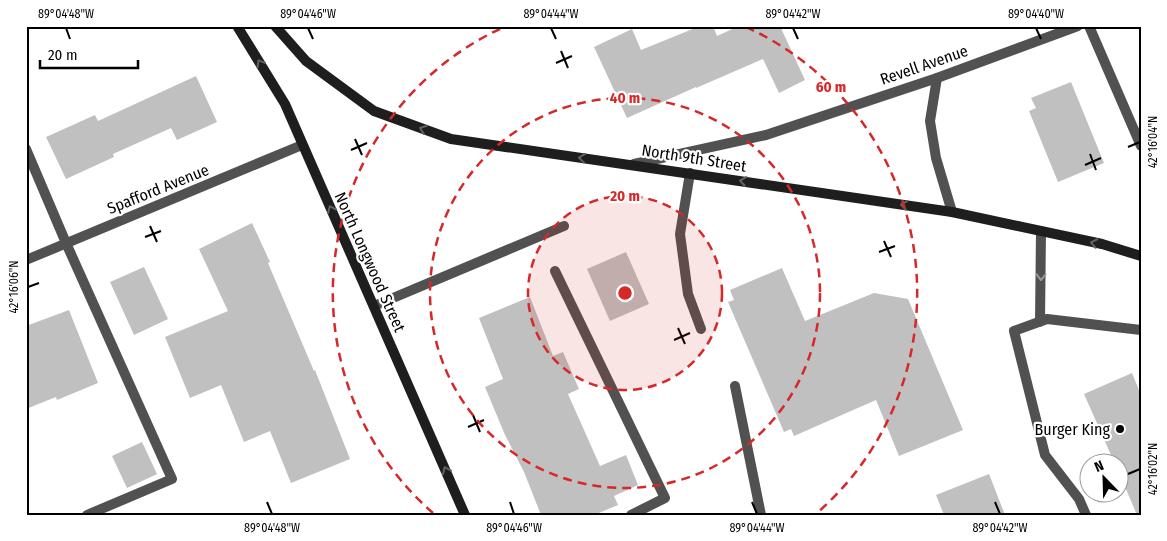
<svg xmlns="http://www.w3.org/2000/svg" width="1167" height="541" viewBox="0 0 1167 541" font-family="'Fira Sans Condensed',sans-serif">
<style>
.building{fill:#c0c0c0}
.lines{fill:none;stroke-linecap:round;stroke-linejoin:round}
.service{stroke:#515151;stroke-width:10}
.minor{stroke:#515151;stroke-width:10}
.secondary{stroke:#1e1e1e;stroke-width:10}
.oneway{stroke:#626262}
.oneway2{stroke:#979797}
.ticks{fill:none;stroke:#000;stroke-width:2}
.ring{fill:none;stroke:#d62828;stroke-width:2.5;stroke-dasharray:9 6}
.poi-dot{fill:#000;stroke:#fff;stroke-width:2}
.labels{text-anchor:middle;dominant-baseline:central;stroke-width:4.5;stroke-linejoin:round;paint-order:stroke}
.street-label{font-size:16px;fill:#000;stroke:#fff}
.poi-label{font-size:16px;fill:#000;stroke:#fff;text-anchor:end}
.centre{fill:#d62828;stroke:#fff;stroke-width:2.5}
.ring-label{font-size:15px;text-anchor:middle;font-weight:bold;fill:#d62828;stroke:#fff;stroke-width:4.5;stroke-linejoin:round;paint-order:stroke}
.neatline{fill:none;stroke:#000;stroke-width:2}
.ticks-label{font-size:12px;text-anchor:middle;fill:#000}
</style>
<rect width="100%" height="100%" fill="#fff"/>
<path class="building" d="M700 26H713L717 36 739 26H780L805 80 779 93 763 59 696 88V87L627 118 594 47 632 29 641 50Z
M196 76 217 122 177 140 171 128 113 154 114 157 66 179 46 137 95 115 98 121Z
M1071 82 1104 163 1058 182 1029 111 1036 108 1031 98Z
M252 223 270 262 268 263 314 371 315 370 350 459 291 483 270 431 244 442 221 385 190 398 165 337 228 311 199 249Z
M626 252 649 304 610 321 587 269Z
M144 267 168 319 134 335 110 282Z
M782 268 805 321 874 293 908 299 963 430 899 456 876 400 794 436 791 429 784 432 728 302 734 300 730 290Z
M530 297 553 356 563 352 579 389 568 394 600 466 626 455 638 485 614 496 618 505 594 515H541L524 472 505 435 485 387 503 379 479 318Z
M69 310 98 383 57 400 56 397 26 409V326Z
M1132 373 1141 395V515H1137L1120 475V464H1115L1084 394Z
M142 442 157 474 127 488 112 456Z
M989 474 1005 515H944L936 495Z"/>
<g class="lines">
<path class="service" d="M937 78 930 121 936 158 952 212
M26 149 66 243 172 479 87 515
M690 173 680 234 688 294 701 329
M555 271 665 498 631 515
M374 306 564 226
M1040 322 1041 231
M735 386 761 515
M1086 515 1079 499 1045 455 1014 331 1047 319 1141 330"/>
<path class="minor" d="M1089 26 1141 146
M634 164 766 135 937 78 1078 26
M26 260 302 145"/>
<path class="secondary" d="M237 26 285 104 465 515
M275 26 306 61 374 111 451 139 952 212 1102 244 1141 256"/>
</g>
<defs><path id="oneway-chevron" d="M-2-3.5L2.5 0L-2 3.5" fill="none" stroke-width="1.6" stroke-linecap="round" stroke-linejoin="round" transform="scale(1.25)"/></defs>
<g class="oneway">
<use href="#oneway-chevron" transform="translate(260 63) rotate(-121)"/>
<use href="#oneway-chevron" transform="translate(423 129) rotate(-160)"/>
<use href="#oneway-chevron" transform="translate(582 158) rotate(-173)"/>
<use href="#oneway-chevron" transform="translate(743 181) rotate(-171)"/>
<use href="#oneway-chevron" transform="translate(904 205) rotate(-171)"/>
<use href="#oneway-chevron" transform="translate(331 209) rotate(-114)"/>
<use href="#oneway-chevron" transform="translate(1094 243) rotate(-168)"/>
<use href="#oneway-chevron" transform="translate(446 470) rotate(-113)"/>
</g>
<use class="oneway2" href="#oneway-chevron" transform="translate(1041 277) rotate(91)"/>
<path class="ticks" d="M66 28 70 39M308 28 313 39M551 28 556 39M793 28 798 39M1036 28 1041 39M561 51 568 68M556 63 572 56M355 139 362 155M1128 147 1140 142M351 150 367 143M1090 154 1096 170M1085 165 1101 158M150 226 157 242M145 237 161 231M884 241 891 257M879 252 895 246M28 287 39 283M678 328 685 344M674 340 690 333M473 415 480 432M468 427 484 420M1128 474 1140 469M267 502 272 514M510 502 514 514M752 502 757 514M995 502 1000 514"/>
<circle cx="625" cy="293" r="97" fill="#d62828" fill-opacity=".12"/>
<g class="ring">
<circle cx="625" cy="293" r="97"/>
<circle cx="625" cy="293" r="195"/>
<path d="M433 513A292 292 0 0 1 504 27M746 27A292 292 0 0 1 817 513"/>
</g>
<circle class="poi-dot" cx="1120" cy="429" r="5"/>
<g class="labels">
<g class="street-label">
<text transform="translate(924 65) rotate(-19)">Revell Avenue</text>
<text transform="translate(694 158) rotate(9)">North 9th Street</text>
<text transform="translate(158 189) rotate(-22)">Spafford Avenue</text>
<text transform="translate(370 262) rotate(66)">North Longwood Street</text>
</g>
<g class="poi-label">
<text x="1110" y="429">Burger King</text>
</g>
</g>
<circle cx="625" cy="293" r="8" class="centre"/>
<g class="ring-label">
<text x="831" y="92">60 m</text>
<text x="625" y="103">40 m</text>
<text x="625" y="201">20 m</text>
</g>
<rect width="1167" height="541" fill="none" stroke="#ffffff" stroke-width="55"/>
<g transform="translate(1104 478) rotate(337)"><circle r="24" fill="#ffffff" stroke="#999999"/>
<path d="M0-4L9 19L0 12L-9 19Z" fill="#000000"/>
<text y="-8" font-size="14" font-weight="bold" text-anchor="middle" fill="#000000">N</text>
</g>
<path d="M40 60v8h98v-8" fill="none" stroke="#000000" stroke-width="2.5"/>
<text x="48" y="60" font-size="15" fill="#000000" stroke="#ffffff" stroke-width="4" paint-order="stroke">20 m</text>
<rect x="28" y="28" width="1112" height="486" class="neatline"/>
<g class="ticks-label">
<text x="66" y="18">89°04'48"W</text>
<text x="308" y="18">89°04'46"W</text>
<text x="551" y="18">89°04'44"W</text>
<text x="793" y="18">89°04'42"W</text>
<text x="1036" y="18">89°04'40"W</text>
<text transform="translate(1153 142) rotate(-90)" y="4">42°16'04"N</text>
<text transform="translate(14 287) rotate(-90)" y="4">42°16'06"N</text>
<text transform="translate(1153 469) rotate(-90)" y="4">42°16'02"N</text>
<text x="272" y="532">89°04'48"W</text>
<text x="514" y="532">89°04'46"W</text>
<text x="757" y="532">89°04'44"W</text>
<text x="1000" y="532">89°04'42"W</text>
</g>
</svg>
